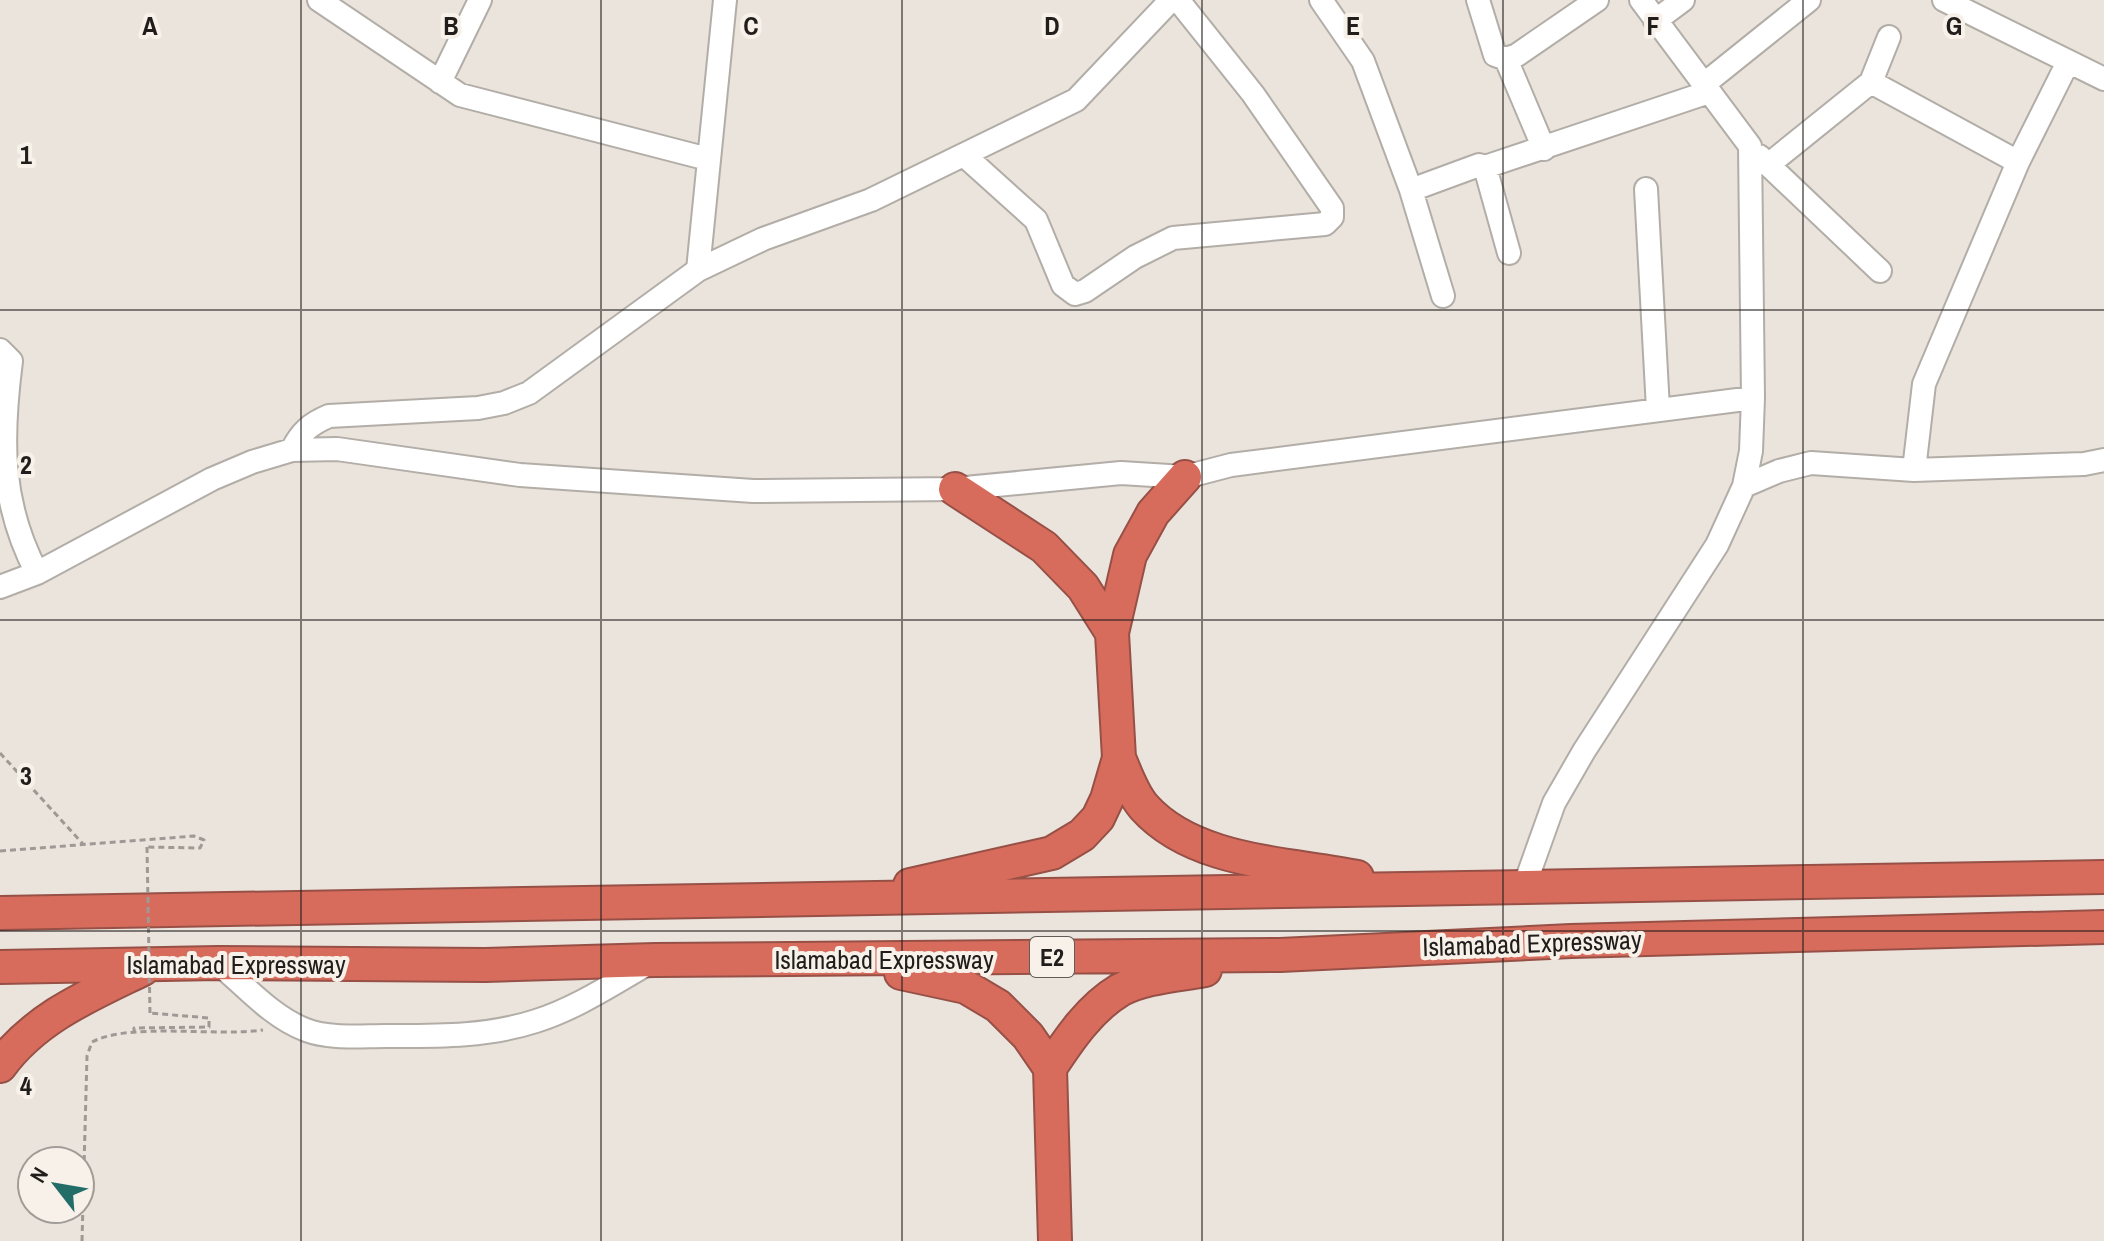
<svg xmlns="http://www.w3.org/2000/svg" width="2104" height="1241" viewBox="0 0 2104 1241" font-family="'Archivo Narrow',sans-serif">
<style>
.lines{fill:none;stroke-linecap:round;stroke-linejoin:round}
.minor-casing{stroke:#b2ada7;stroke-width:26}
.highway-casing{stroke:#975046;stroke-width:36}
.path{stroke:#9e9994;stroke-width:3;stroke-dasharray:6 4;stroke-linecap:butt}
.minor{stroke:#fff;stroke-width:22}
.highway{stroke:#d76c5d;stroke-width:32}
.path-bridge{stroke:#9e9994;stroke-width:3;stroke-dasharray:6 4;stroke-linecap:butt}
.grid{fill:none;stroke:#201d1b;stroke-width:2;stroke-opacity:0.55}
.labels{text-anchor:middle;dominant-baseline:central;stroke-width:8;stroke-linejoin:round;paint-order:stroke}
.shield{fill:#f7f1ea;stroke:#605d59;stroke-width:2}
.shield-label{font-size:24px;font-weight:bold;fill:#201d1b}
.street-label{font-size:26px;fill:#201d1b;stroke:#f7f1ea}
.grid-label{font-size:26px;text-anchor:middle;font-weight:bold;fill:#201d1b;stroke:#f7f1ea;stroke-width:8;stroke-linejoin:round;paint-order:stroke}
</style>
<rect width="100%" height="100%" fill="#eae4dd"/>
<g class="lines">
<g class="minor-casing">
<path id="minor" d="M319 0 460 95 708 159
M1321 0 1363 61 1411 190 1443 296
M1478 0 1495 55 1506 59 1517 55 1597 0
M1944 0 2104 79
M1655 21 1683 0
M1506 59 1544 149
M440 82 480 0
M1871 82 2018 162
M1703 85 1809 0
M965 156 1036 220 1063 285 1075 294 1085 291 1135 257 1173 238 1325 224 1332 217V208L1253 94 1178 0
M1759 156 1880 271
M1768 165 1871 82 1889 37
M1485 167 1509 253
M1646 189 1658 409
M1411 190 1479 165 1485 167 1709 92
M698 270 725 0
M0 350 11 361C1 439 0 503 37 573
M292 450C301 432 310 424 329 416L478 408 504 403 529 393 698 270 763 239 871 200 1076 100 1171 0
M1914 470 1924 384 2018 162 2068 62
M1744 486 1779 471 1811 463 1914 470 2084 464 2104 460
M0 587 37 573 212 479 252 462 292 450 337 449 520 475 753 491 955 489 1121 473 1185 477 1231 465 1753 398
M1524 887 1554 803 1584 751 1717 545 1744 486 1751 451 1753 398 1750 146 1641 0
M218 963C244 985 273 1018 306 1030 330 1039 359 1036 385 1036 436 1036 487 1037 536 1021 577 1008 614 983 651 962"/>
</g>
<g class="highway-casing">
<path id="highway" d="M1112 633 1130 555 1153 513 1185 477
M1119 758C1126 774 1132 793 1144 807 1194 863 1288 863 1357 877
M910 885 1052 853 1082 835 1098 818 1107 799 1119 758 1112 633 1083 587 1044 547 955 489
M0 913 2104 877
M0 967 218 963 485 965 655 960 1280 955 1571 941 2104 927
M901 973 966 987 998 1006 1028 1036 1050 1068 1055 1241
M0 1066C36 1017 90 995 143 969
M1050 1068C1069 1039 1090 1008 1120 990 1144 977 1178 975 1205 970"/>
</g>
<path class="path" d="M0 753 83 844
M0 851 194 836 204 840 200 848 147 847
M134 1033V1028L209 1027V1018L150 1013
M82 1241 87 1056 92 1042C130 1022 216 1037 263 1030"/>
<use href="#minor" class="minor"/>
<use href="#highway" class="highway"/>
<path class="path-bridge" d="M147 847 150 1013"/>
</g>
<path class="grid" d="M301 0V1241M601 0V1241M902 0V1241M1202 0V1241M1503 0V1241M1803 0V1241M0 310H2104M0 620H2104M0 931H2104"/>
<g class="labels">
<rect class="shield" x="1030" y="937" width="44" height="40" rx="6"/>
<g class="shield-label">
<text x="1052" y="957">E2</text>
</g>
<g class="street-label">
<text transform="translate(1532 943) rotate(-2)">Islamabad Expressway</text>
<text x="884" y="959">Islamabad Expressway</text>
<text x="236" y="964">Islamabad Expressway</text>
</g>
</g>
<g class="grid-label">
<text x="150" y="35">A</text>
<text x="451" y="35">B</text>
<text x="751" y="35">C</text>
<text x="1052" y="35">D</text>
<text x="1353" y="35">E</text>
<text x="1653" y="35">F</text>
<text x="1954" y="35">G</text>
<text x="26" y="164">1</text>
<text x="26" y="474">2</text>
<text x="26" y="785">3</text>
<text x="26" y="1095">4</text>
</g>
<g transform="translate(56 1185) rotate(301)"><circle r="38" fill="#f7f1ea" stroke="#a19c97" stroke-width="2"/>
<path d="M0-6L14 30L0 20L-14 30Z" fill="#226d68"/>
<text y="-12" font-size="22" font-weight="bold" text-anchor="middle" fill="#201d1b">N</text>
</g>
</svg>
